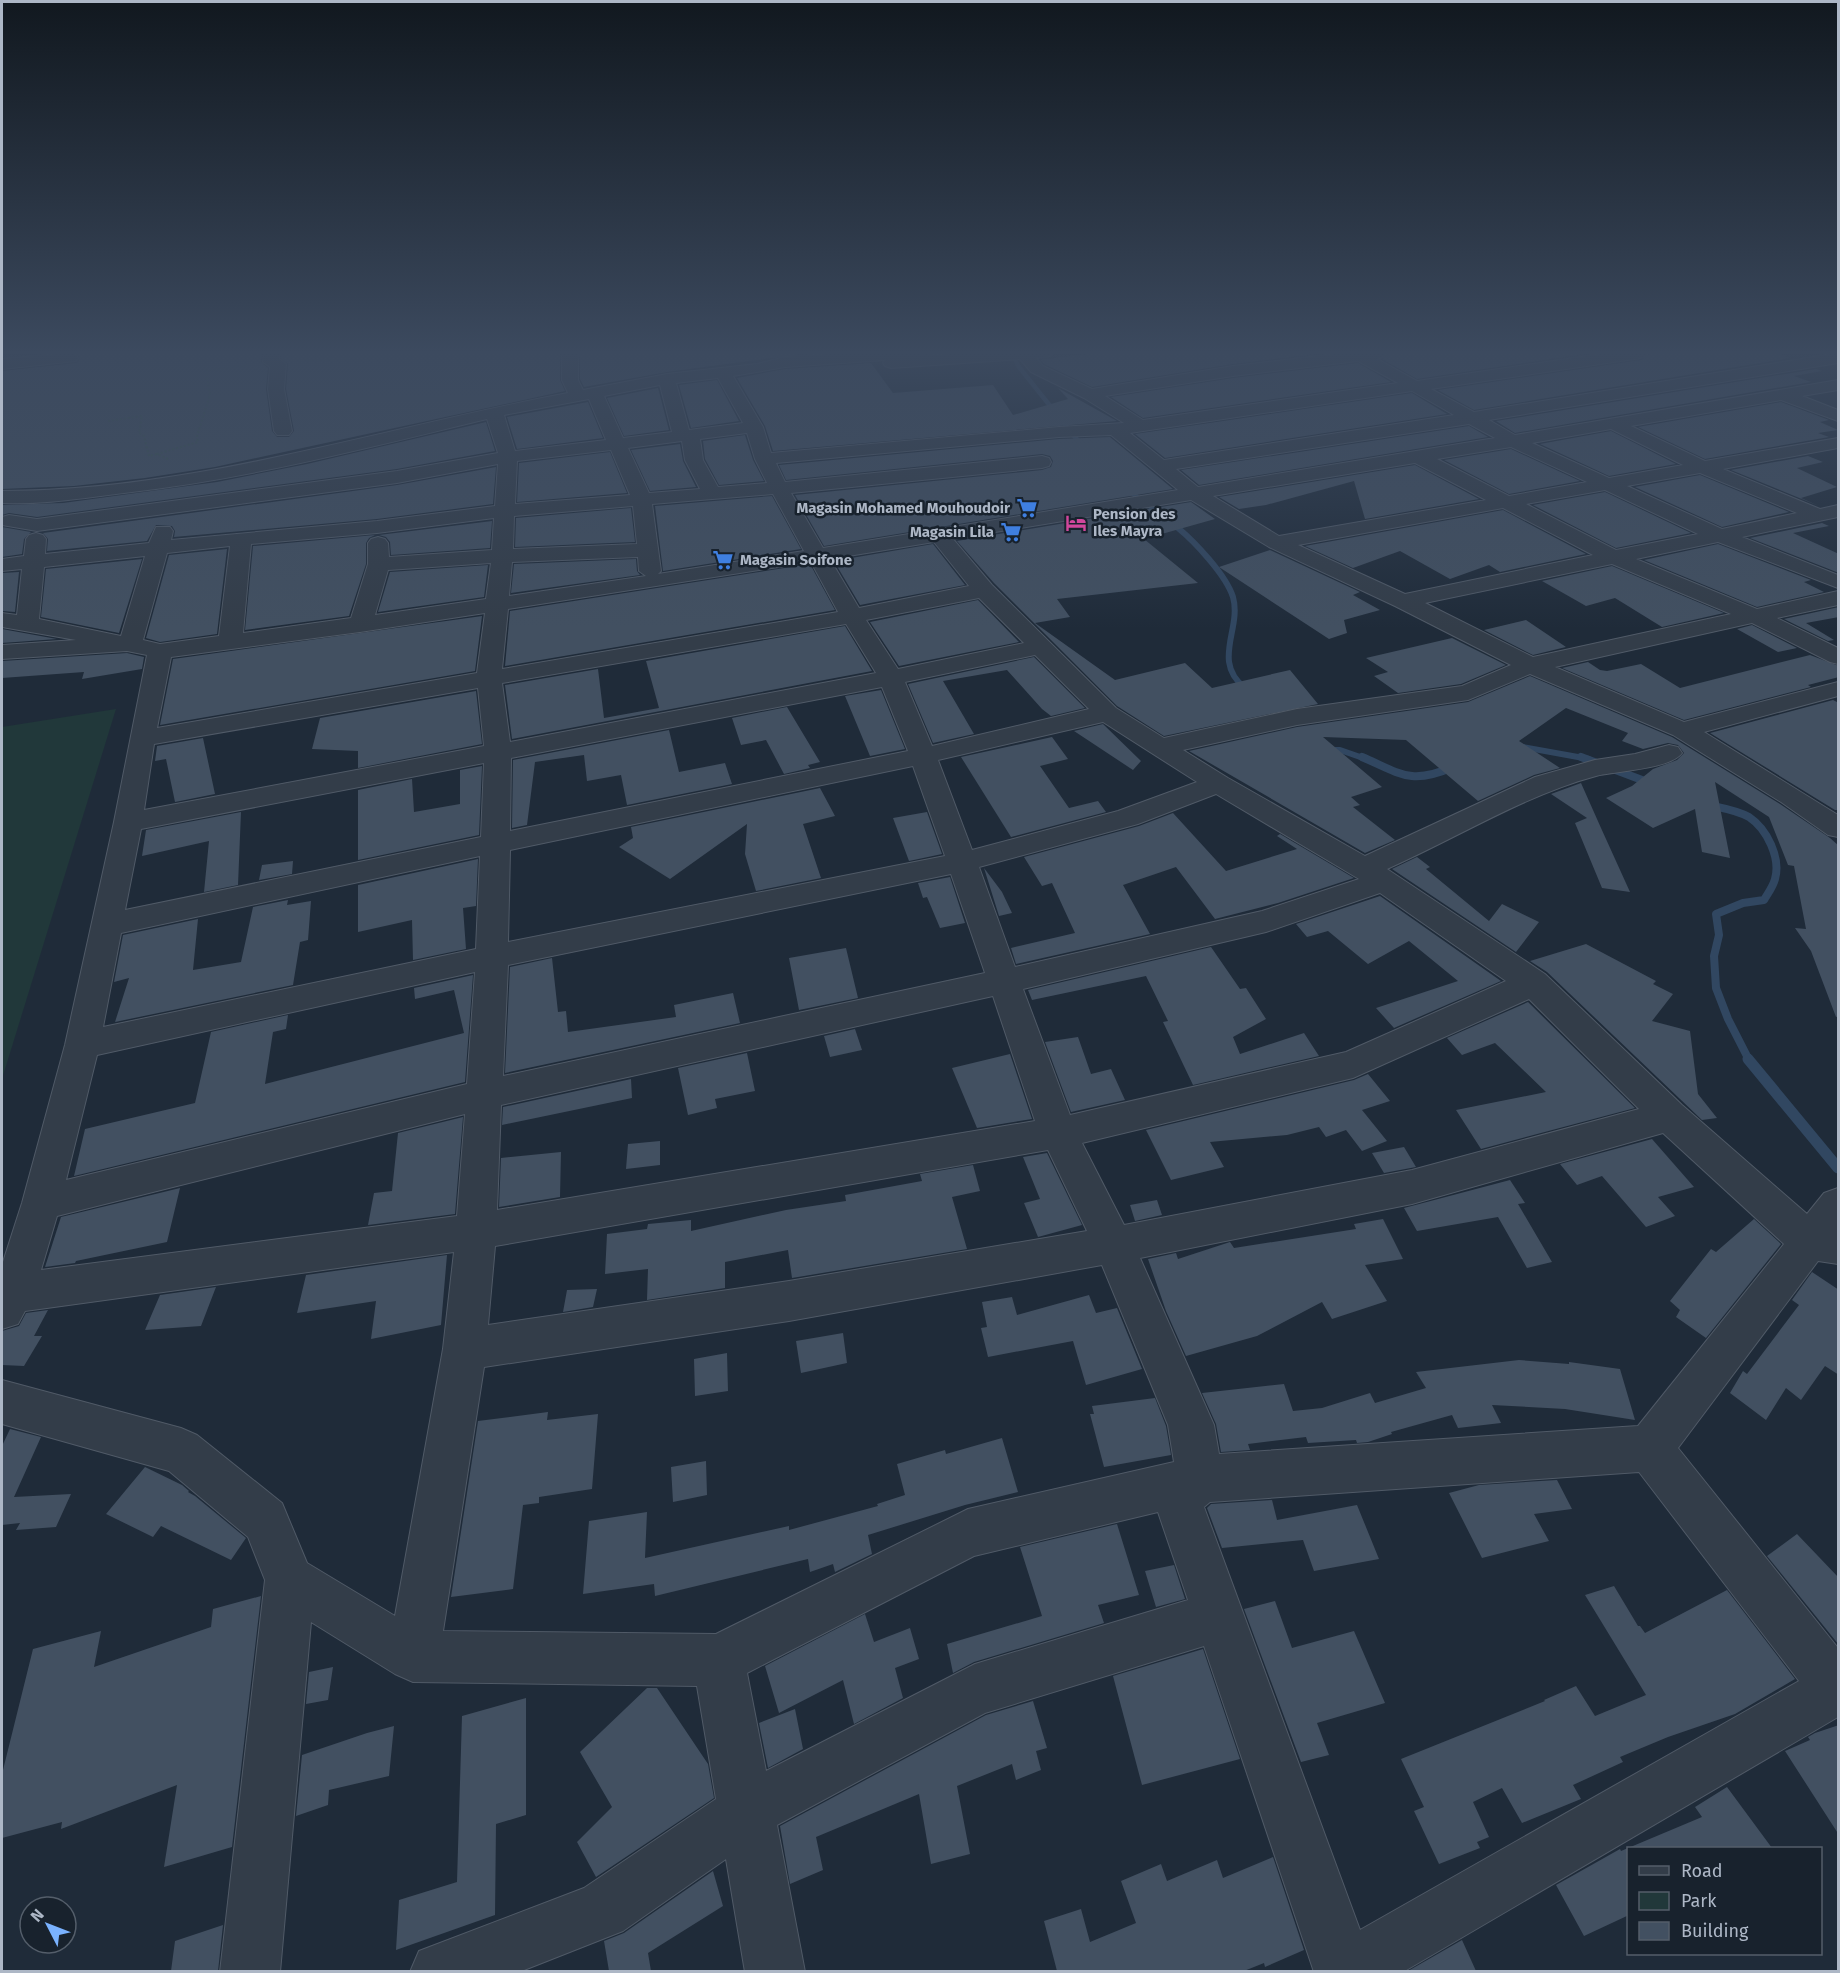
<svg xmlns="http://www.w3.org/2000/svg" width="1840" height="1973" viewBox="0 0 1840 1973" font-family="'Fira Sans',sans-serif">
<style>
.green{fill:#21383a}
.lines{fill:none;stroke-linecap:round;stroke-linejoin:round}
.stream-far3{stroke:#314761;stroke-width:4.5}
.stream-far2{stroke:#314761;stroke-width:6}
.stream-far1{stroke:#314761;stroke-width:8}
.stream{stroke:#314761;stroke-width:11}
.building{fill:#425061}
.minor-casing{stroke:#505a67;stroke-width:2}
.path{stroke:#3e5557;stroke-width:2;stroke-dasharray:2 2;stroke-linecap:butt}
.minor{fill:#333d49;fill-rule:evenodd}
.labels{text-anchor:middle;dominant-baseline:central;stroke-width:5;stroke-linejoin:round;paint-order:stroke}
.far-poi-label{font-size:15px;font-weight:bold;fill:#adb7c6;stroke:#18222d;text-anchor:end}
</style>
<rect width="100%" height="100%" fill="#1f2b39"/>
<path class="green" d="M116 709 2 1079V727Z"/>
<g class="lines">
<path class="stream-far3" d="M1011 353 1019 367 1083 447
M1125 488 1180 529"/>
<path class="stream-far2" d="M1178 528C1195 542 1226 575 1233 597 1242 629 1211 661 1245 688
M1517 746 1589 759
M1327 750H1340L1366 759"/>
<path class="stream-far1" d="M1362 757C1401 774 1411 785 1453 767
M1581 757 1650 783
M1708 805C1722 808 1736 810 1749 817 1767 829 1781 858 1775 879 1773 887 1768 893 1764 900L1743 903 1716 914 1719 935 1714 956 1716 988 1728 1019 1749 1060"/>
<path class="stream" d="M1748 1059 1838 1168"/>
</g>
<path class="building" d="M77 353H262L261 362 268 368 266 389 272 431 277 437H289L294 431 286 389 288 364 281 358 282 353H560V380L565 391 215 467 145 478 74 486 2 489V371L76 363 80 359Z
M580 353H809L667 372 584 387 580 379Z
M1094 353H1323L1233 364 1092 387 1044 364 1040 360Z
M1386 353H1591L1417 379 1382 359Z
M1651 353H1777L1790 358 1474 410 1438 390 1641 360Z
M871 363 893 393 993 385 1013 415 1068 399 1058 388 1117 421 773 451 765 426 737 378 785 369Z
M1358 363 1391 382 1143 418 1111 397 1233 378Z
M1816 369 1822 371 1794 376 1811 382 1515 433 1496 421Z
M717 380 739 421 691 428 679 385Z
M658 388 669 430 624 436 607 398Z
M1412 393 1447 414 1165 458 1135 434Z
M588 402 603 438 517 449 507 417Z
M1781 402 1829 420 1820 422 1838 430 1818 433 1829 437 1705 459 1638 427Z
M486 422 495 451 397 469 37 517 9 513 2 515V505L63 503 217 482 307 464Z
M1469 426 1488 437 1199 485 1181 470Z
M1611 431 1676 464 1609 476 1540 444Z
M745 435 753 460 764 481 719 485 705 459 703 441Z
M1110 437 1173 489 824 546 795 495 1042 470 1051 467 1053 461 1050 456 1042 454 786 480 779 465 1059 439Z
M680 444 683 461 696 487 650 491 631 450Z
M1511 449 1580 481 1509 494 1444 460Z
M610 452 627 493 517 502 519 463Z
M1808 456 1823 462 1797 468 1837 487 1801 498 1819 506 1731 470Z
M1415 465 1479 499 1365 519 1354 481 1266 505 1239 509 1219 497Z
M496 467 493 504 377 519 174 537 175 531 172 526 156 525 147 541 47 551 48 539 43 533 397 485Z
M1700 475 1789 512 1722 527 1635 487Z
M1605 492 1691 533 1616 548 1533 505Z
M772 496 801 549 663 571 655 506Z
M1191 502 1215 519 1144 539 1198 583 1057 599 1070 617 1035 623 1115 680 1185 663 1212 688 1290 670 1318 704 1164 736 1117 706 994 583 957 541Z
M631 508 635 542 515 547 516 518Z
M1503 510 1586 554 1500 572 1489 565 1450 579 1400 551 1353 568 1305 546Z
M492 521 490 548 391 555 390 542 386 537 379 535Z
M1822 523 1829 526 1793 533 1839 554V573L1750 538Z
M2 527 31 532 24 539 22 554 2 557Z
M375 535 369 538 366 543V564L349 616 245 630 253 546Z
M933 544 965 585 860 605 834 561Z
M1718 544 1811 580 1804 582 1824 592 1757 607 1644 560Z
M227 549 217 634 160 642 146 638 169 555Z
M1270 550 1360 592 1353 595 1380 610 1344 620 1347 633 1329 639 1219 567Z
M142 559 119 633 41 617 46 569Z
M636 559 637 571 640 575 511 593 514 564Z
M810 564 835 610 505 666 510 611Z
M488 565 484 597 378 612 390 572Z
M1612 566 1724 613 1662 627 1615 598 1586 606 1542 581Z
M19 572 15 612 2 611V573Z
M978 600 1019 642 899 666 870 622Z
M1839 607V617L1806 623 1834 640 1828 641 1784 619Z
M482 616 475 671 160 725 173 659Z
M1526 620 1566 647 1533 655 1484 630Z
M1752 625 1797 648 1778 652 1737 629Z
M845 626 872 671 512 739 505 685 598 669 604 718 659 708 646 661Z
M2 629 57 639 2 643Z
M1452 638 1506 665 1461 684 1398 693 1374 676 1388 672 1366 658Z
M127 653 144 657 142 669 82 679 84 672 2 678V661Z
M1810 655 1839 666V677L1808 685 1811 687 1684 720 1562 668 1588 662 1600 670 1607 671 1641 664 1680 688Z
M1034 657 1085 708 1051 716 1042 709 1007 670 943 681 974 734 933 743 908 684Z
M1530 676 1672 737 1780 804 1830 838 1839 846V1016L1836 1017 1811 951 1795 928 1806 929 1794 866 1788 865 1769 817 1715 782 1730 858 1702 852 1695 809 1653 828 1606 798 1632 786 1653 769 1677 760 1684 753 1678 745 1668 743 1643 749 1622 741 1628 733 1566 708 1519 741 1560 768 1534 775 1478 801 1406 740 1323 737 1382 787 1351 797 1360 805 1353 807 1395 840 1365 853 1189 751 1297 727 1468 702Z
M881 690 905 749 870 756 845 696Z
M476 691 482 744 358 768V751L312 749 320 718Z
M1833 700 1839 703V810H1835L1710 733Z
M787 707 820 762 808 765 810 768 784 774 766 740 741 745 732 718Z
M1103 724 1141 761 1133 770 1074 731Z
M669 730 679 772 725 763 732 784 627 805 621 775 587 781 584 755 535 762 527 825 512 828 513 760Z
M1052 737 1068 759 1040 766 1069 808 1098 801 1106 812 1011 837 961 757Z
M203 738 215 794 175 802 166 759 155 761 157 746Z
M482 766 479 835 358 860V790L412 779 414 812 460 804V770Z
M1581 783 1601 828 1630 892 1602 888 1575 823 1587 818 1551 794Z
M820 788 835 816 803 824 821 878 756 891 745 854 747 824 670 879 619 847 633 838 631 827Z
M241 812 238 885 204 892 209 841 142 856 146 830Z
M927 812 942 854 909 861 893 818Z
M1173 813 1226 871 1297 849 1277 836 1280 834 1354 878 1278 903 1215 919 1176 867 1123 885 1150 934 1016 964 1011 948 1075 933 1052 883 1042 886 1024 857 1139 826Z
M1417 857 1430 867 1426 869 1489 921 1502 904 1539 922 1516 952 1392 869Z
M478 859 476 906 463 908 466 949 413 960 412 920 358 932V885Z
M293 861 292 874 259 880 262 865Z
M984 868 1002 892 1012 913 999 916Z
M950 877 965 923 940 928 927 897 923 898 918 883Z
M1380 896 1501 981 1394 1028 1376 1008 1458 981 1409 941 1368 964 1328 931 1307 937 1296 924Z
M288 900 287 905 311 901 308 940 300 942 293 985 115 1022 129 978 114 982 123 935 198 919 193 970 241 962 253 907Z
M1586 944 1656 981 1653 984 1673 994 1652 1021 1690 1031 1698 1094 1717 1118 1702 1120 1547 972 1530 961Z
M1211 947 1240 989 1246 988 1266 1019 1233 1037 1240 1054 1304 1033 1319 1056 1193 1085 1163 1022 1168 1021 1146 976 1032 1000 1028 990Z
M846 948 858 998 799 1010 789 958Z
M552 958 558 1012 566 1011 568 1032 676 1017 674 1005 733 993 740 1023 505 1073 510 967Z
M473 975 465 1082 74 1176 85 1129 195 1103 211 1032 288 1015 286 1029 273 1032 265 1084 464 1033 454 990 415 999 414 988Z
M1528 1002 1635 1108 1481 1149 1456 1110 1546 1092 1495 1043 1462 1055 1447 1038Z
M855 1029 862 1050 830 1057 824 1036Z
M1078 1037 1091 1074 1111 1069 1125 1100 1071 1112 1045 1042Z
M747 1053 755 1091 715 1099 717 1108 688 1115 678 1068Z
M1010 1054 1032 1119 977 1128 952 1068Z
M1368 1074 1390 1101 1362 1110 1387 1141 1362 1151 1346 1130 1326 1137 1319 1127 1287 1135 1210 1142 1224 1167 1171 1180 1146 1130 1354 1080Z
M631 1079 632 1098 502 1125 503 1107Z
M463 1117 455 1214 368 1225 374 1193 392 1191 398 1133Z
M1652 1139 1694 1187 1658 1197 1675 1216 1646 1227 1602 1176 1577 1185 1560 1164Z
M660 1141V1165L626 1169 628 1144Z
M1404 1147 1416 1167 1384 1173 1372 1153Z
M561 1152 560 1197 499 1207 501 1158Z
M1047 1153 1082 1225 1038 1237 1024 1203 1040 1199 1023 1157Z
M973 1165 980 1191 952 1197 967 1249 792 1278 788 1250 725 1262V1288L647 1300 648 1269 605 1274 607 1234 647 1229 648 1224 691 1220V1231L786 1210 846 1201 845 1195 922 1181 920 1174Z
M1510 1180 1525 1203 1518 1204 1552 1262 1527 1268 1498 1217 1417 1231 1404 1208Z
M180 1188 167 1242 76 1261 75 1263 45 1267 61 1217Z
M1157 1200 1162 1215 1135 1221 1130 1205Z
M1383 1219 1403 1259 1365 1265 1387 1301 1332 1319 1322 1302 1257 1336 1186 1356 1166 1311 1148 1259 1176 1253 1178 1259 1230 1242 1234 1248 1356 1229 1354 1224Z
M1754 1219 1781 1244 1706 1338 1676 1317 1680 1310 1670 1301 1711 1249 1716 1252Z
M447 1255 441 1325 371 1339 376 1301 297 1313 306 1275Z
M1812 1272 1839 1290V1375L1825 1366 1801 1400 1786 1388 1766 1420 1730 1393 1743 1371 1747 1374 1799 1305 1792 1300Z
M216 1287 201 1326 145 1330 160 1295Z
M597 1289 593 1307 563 1312 567 1290Z
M1089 1295 1096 1313 1117 1308 1142 1369 1086 1385 1073 1341 988 1357 981 1328 987 1327 982 1302 1012 1297 1017 1315Z
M48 1310 34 1336H42L24 1366 2 1365V1331L19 1326 26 1313Z
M843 1333 847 1363 801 1373 796 1341Z
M727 1353 728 1391 695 1396 694 1359Z
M1519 1360 1569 1364V1362L1620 1369 1635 1420 1565 1409 1492 1405 1501 1423 1458 1428 1452 1415 1391 1432 1392 1434 1368 1442 1357 1443 1356 1440 1308 1443 1306 1437 1248 1444 1250 1450 1221 1452 1216 1424 1202 1393 1284 1384 1293 1411 1322 1408 1370 1393 1375 1403 1426 1388 1416 1372Z
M1155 1398 1166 1426 1171 1455 1104 1467 1090 1414H1094L1092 1406Z
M548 1412 547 1420 598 1414 592 1489 539 1497V1503L523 1505 513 1589 451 1597 478 1421Z
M10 1429 41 1437 14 1497 71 1494 56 1527 16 1530 20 1523 2 1525V1446Z
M1002 1438 1018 1492 965 1505 868 1535 872 1554 839 1570 835 1572 833 1564 810 1572 808 1559 655 1596 654 1584 583 1594 589 1521 647 1512 645 1558 789 1526V1530L878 1506 877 1504 905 1495 897 1464 945 1450 946 1454Z
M706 1461 707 1495 673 1502 671 1467Z
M145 1467 182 1485 189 1491 188 1492 195 1496 246 1538 231 1560 161 1526 153 1537 106 1514Z
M1557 1480 1572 1509 1534 1514 1549 1541 1482 1558 1449 1493 1479 1485Z
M1272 1500 1277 1520 1357 1505 1379 1559 1314 1571 1303 1540 1222 1548 1207 1508 1211 1504Z
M1117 1524 1139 1595 1098 1605 1104 1623 974 1662 953 1673 947 1644 1042 1616 1020 1547Z
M1797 1534 1839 1578V1645L1767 1556Z
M1174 1565 1185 1599 1156 1607 1145 1571Z
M1614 1586 1638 1626H1640L1645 1633 1727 1590 1795 1679 1735 1714 1668 1737 1620 1757 1623 1762 1573 1785 1581 1799 1522 1823 1502 1788 1473 1802 1489 1837 1477 1842 1480 1848 1439 1864 1414 1811 1424 1807 1401 1759 1545 1701 1544 1700 1576 1686 1595 1716 1646 1695 1585 1595Z
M261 1596 232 1847 164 1867 177 1785 61 1829 62 1822 2 1838V1774L33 1649 101 1631 94 1667 211 1627 213 1609Z
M1275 1601 1292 1648 1354 1631 1385 1703 1317 1723 1329 1755 1301 1762 1244 1609Z
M865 1614 874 1642 910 1628 919 1659 895 1668 903 1698 854 1724 843 1680 779 1713 765 1666Z
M1203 1649 1240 1759 1142 1785 1113 1676Z
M333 1667 328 1700 306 1704 309 1672Z
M647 1688H657L708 1764 714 1798 596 1877 577 1842 612 1807 580 1752Z
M526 1698V1815L496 1824 495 1915 396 1950 399 1900 457 1882 462 1716Z
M1033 1701 1047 1748 1036 1751 1041 1770 1016 1780 1012 1764 957 1786 970 1854 931 1864 919 1794 816 1837 823 1870 790 1884 780 1826 986 1715Z
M795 1709 803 1749 768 1768 759 1723Z
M1839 1725V1835L1785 1751 1810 1740 1808 1737 1815 1733Z
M394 1726 389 1776 329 1790 328 1805 296 1816 302 1755 367 1733Z
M1727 1787 1772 1848H1629V1915L1584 1936 1556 1885 1620 1849 1621 1851 1702 1817 1695 1807Z
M1273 1857 1304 1950 1265 1967 1264 1963 1244 1971H1057L1044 1921 1081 1909 1090 1942 1136 1923 1121 1881 1161 1864 1167 1881 1217 1860 1223 1878Z
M713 1871 723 1906 648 1953 651 1971H609L604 1941 624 1933Z
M223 1925 218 1971H171L175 1941Z
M1462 1940 1476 1971H1408Z"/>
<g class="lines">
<g class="minor-casing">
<path id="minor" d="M70 353 76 355 78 358 76 361 2 369V359Z
M264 353H280L279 359 286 364 284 389 292 431 289 435H277L274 431 268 389 270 367 263 362Z
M562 353H578V380L583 390 667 374 757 364 785 357 845 353H923L920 356 970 353H1053L1050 356 1036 358 1043 366 1092 389 1233 366 1344 353H1384L1382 357 1377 359 1417 381 1608 353H1649L1641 358 1431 389 1474 412 1838 353V363L1489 420 1515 435 1838 380V390L1802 396 1838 410V421L1781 400 1631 426 1705 461 1838 438V448L1723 469 1820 509 1838 505V517L1742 537 1838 575V588L1718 542 1636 559 1757 609 1838 591V605L1777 618 1838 648V664L1830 662 1752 623 1555 667 1684 722 1838 682V696L1704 732 1838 815V837L1828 835 1781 802 1673 735 1530 674 1468 700 1297 725 1183 750 1228 778 1365 856 1535 777 1595 760 1635 754 1669 745 1678 747 1682 753C1671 769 1616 771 1596 776 1525 795 1455 839 1387 869L1545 974 1682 1105 1807 1214 1824 1193 1838 1188V1264L1818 1261 1678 1448 1838 1648V1717L1403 1972H1314L1204 1646 985 1713 777 1825 805 1972H745L726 1859 623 1931 519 1972H410L419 1951 584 1888 716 1799 697 1686 413 1682 395 1674 311 1622 280 1972H220L265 1580 248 1537 169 1471 2 1424V1380L181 1428 197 1435 282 1503 307 1563 395 1616 443 1349 454 1252 25 1311 18 1324 2 1329V1265L22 1203 65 1045 114 822 147 655 127 651 2 659V645L76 640 2 627V613L17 615 22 569 2 571V559L24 556 26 539 29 535 36 533 43 535 46 539 45 554 149 543 156 527H170L173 531 171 540 377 521 495 506 498 464 397 483 37 531 2 525V517L9 515 37 519 397 471 498 453 487 419C367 448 248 479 124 493 83 498 43 505 2 503V491C194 491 380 428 568 393L562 380ZM1020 359 1031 372 1084 398 1124 423 1059 427 771 453 763 427 733 376 785 367 885 360 883 363 885 366 891 368ZM1358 361 1398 383 1143 420 1105 396 1233 376ZM718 378 743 423 689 430 676 383ZM660 385 672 432 623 438 604 396ZM1412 391 1454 415 1164 460 1130 433ZM589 399 606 440 515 451 504 415ZM1469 424 1495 438 1198 487 1176 469ZM1611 429 1683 465 1609 478 1532 443ZM747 433 755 459 767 483 718 487 703 460 700 439ZM1111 435 1178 490 823 548 791 493 1042 468 1049 466 1051 462 1049 458 1042 456 785 482 776 463 1059 437ZM682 441 685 460 700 489 649 493 628 448ZM1511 447 1587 482 1509 496 1437 459ZM611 450 630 495 515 504 517 461ZM1415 463 1486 500 1279 536 1213 496ZM1700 473 1797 513 1722 529 1627 486ZM1605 490 1698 534 1616 550 1526 504ZM773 494 804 551 658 574 661 571 652 504ZM1191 500 1269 547 1395 606 1511 665 1462 686 1297 709 1164 738 1116 708 992 585 953 539ZM633 506 637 544 513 549 514 516ZM1503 508 1593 555 1405 594 1298 545ZM494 518 492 550 389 557 388 543 385 539 378 537 371 539 368 543V564L351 618 243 633 251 544 377 533ZM934 542 969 586 859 608 830 559ZM230 546 219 636 160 644 143 640 167 553ZM145 556 121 636 39 619 44 567ZM638 557 639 571 646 576 509 596 512 562ZM811 562 838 612 502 669 508 609ZM491 563 486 599 375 615 388 570ZM1612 564 1731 614 1533 657 1425 603ZM979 598 1024 643 898 669 866 620ZM485 613 477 673 157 728 171 657 360 632ZM846 624 876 673 510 742 502 683ZM1035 655 1089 709 932 746 905 682ZM882 687 908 751 510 831 511 758ZM478 688 484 746 144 810 154 744ZM1103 722 1197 782 1118 811 972 850 938 760ZM484 763 481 837 125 910 141 829ZM913 766 945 856 508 942 510 850ZM1216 794 1359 879 1262 911 1015 967 979 867 1138 824ZM480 856 476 949 103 1027 121 933ZM951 874 985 973 503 1076 508 965ZM1380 893 1506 981 1346 1052 1070 1115 1023 989 1266 932ZM475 972 467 1084 66 1180 97 1055ZM993 996 1035 1121 497 1210 501 1105ZM1529 999 1639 1109 1412 1170 1124 1225 1082 1143 1353 1078ZM465 1114 457 1216 41 1270 57 1216ZM1663 1133 1784 1244 1638 1426 1219 1454 1214 1425 1140 1258 1412 1204ZM1048 1150 1087 1231 789 1281 488 1325 495 1246ZM1102 1265 1168 1425 1174 1462 968 1509 716 1634 443 1631 484 1367 789 1321ZM1639 1472 1799 1681 1360 1930 1204 1507 1210 1502ZM1158 1512 1188 1600 975 1664 766 1771 747 1673 974 1556Z"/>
</g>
<path class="path" d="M299 362 412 353
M108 421 142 416 139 433 144 436 149 456 157 454
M168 459 157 454 198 442 197 436 210 395 206 371 250 365"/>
<use href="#minor" class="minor"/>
</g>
<linearGradient id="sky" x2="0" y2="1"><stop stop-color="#11181f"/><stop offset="0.56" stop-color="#3c4a5f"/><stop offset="1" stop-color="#3c4a5f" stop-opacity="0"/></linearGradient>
<rect width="1840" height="629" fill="url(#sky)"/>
<defs>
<g id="supermarket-bare" transform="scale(1.62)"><path d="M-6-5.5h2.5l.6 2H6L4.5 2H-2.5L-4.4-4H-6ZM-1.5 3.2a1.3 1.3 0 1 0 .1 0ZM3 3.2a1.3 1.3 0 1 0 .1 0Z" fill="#3f7fe0" stroke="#18222d" stroke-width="2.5" paint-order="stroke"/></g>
<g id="hotel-bare" transform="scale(1.62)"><path d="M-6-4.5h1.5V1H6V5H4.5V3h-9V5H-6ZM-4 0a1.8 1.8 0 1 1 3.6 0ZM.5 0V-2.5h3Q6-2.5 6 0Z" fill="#d1479c" stroke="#18222d" stroke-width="2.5" paint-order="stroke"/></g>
</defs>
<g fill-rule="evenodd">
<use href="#supermarket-bare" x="1027" y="508"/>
<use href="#hotel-bare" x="1076" y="523"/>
<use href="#supermarket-bare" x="1011" y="532"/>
<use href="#supermarket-bare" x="723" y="560"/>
</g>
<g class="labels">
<g class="far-poi-label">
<text x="1010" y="508">Magasin Mohamed Mouhoudoir</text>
<text x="1093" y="514" text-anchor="start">Pension des<tspan x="1093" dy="17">Iles Mayra</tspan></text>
<text x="994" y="532">Magasin Lila</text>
<text x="740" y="560" text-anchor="start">Magasin Soifone</text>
</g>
</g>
<rect width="1840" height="1973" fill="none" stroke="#adb7c6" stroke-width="6"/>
<rect x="1627" y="1847" width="195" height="108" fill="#18222d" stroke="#545e6a" stroke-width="1.5"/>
<rect x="1639" y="1866" width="30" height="9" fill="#333d49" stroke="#545e6a" stroke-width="1.5"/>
<text x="1681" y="1877" font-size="18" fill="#adb7c6">Road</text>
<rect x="1639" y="1892" width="30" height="18" fill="#21383a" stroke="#545e6a" stroke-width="1.5"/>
<text x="1681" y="1907" font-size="18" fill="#adb7c6">Park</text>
<rect x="1639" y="1922" width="30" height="18" fill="#425061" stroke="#545e6a" stroke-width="1.5"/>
<text x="1681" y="1937" font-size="18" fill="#adb7c6">Building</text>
<g transform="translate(48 1925) rotate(312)"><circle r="28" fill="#18222d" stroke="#545e6a" stroke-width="1.5"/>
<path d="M0-4.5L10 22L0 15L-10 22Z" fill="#7ab2fe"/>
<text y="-9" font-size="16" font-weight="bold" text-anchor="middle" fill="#adb7c6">N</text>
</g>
</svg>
